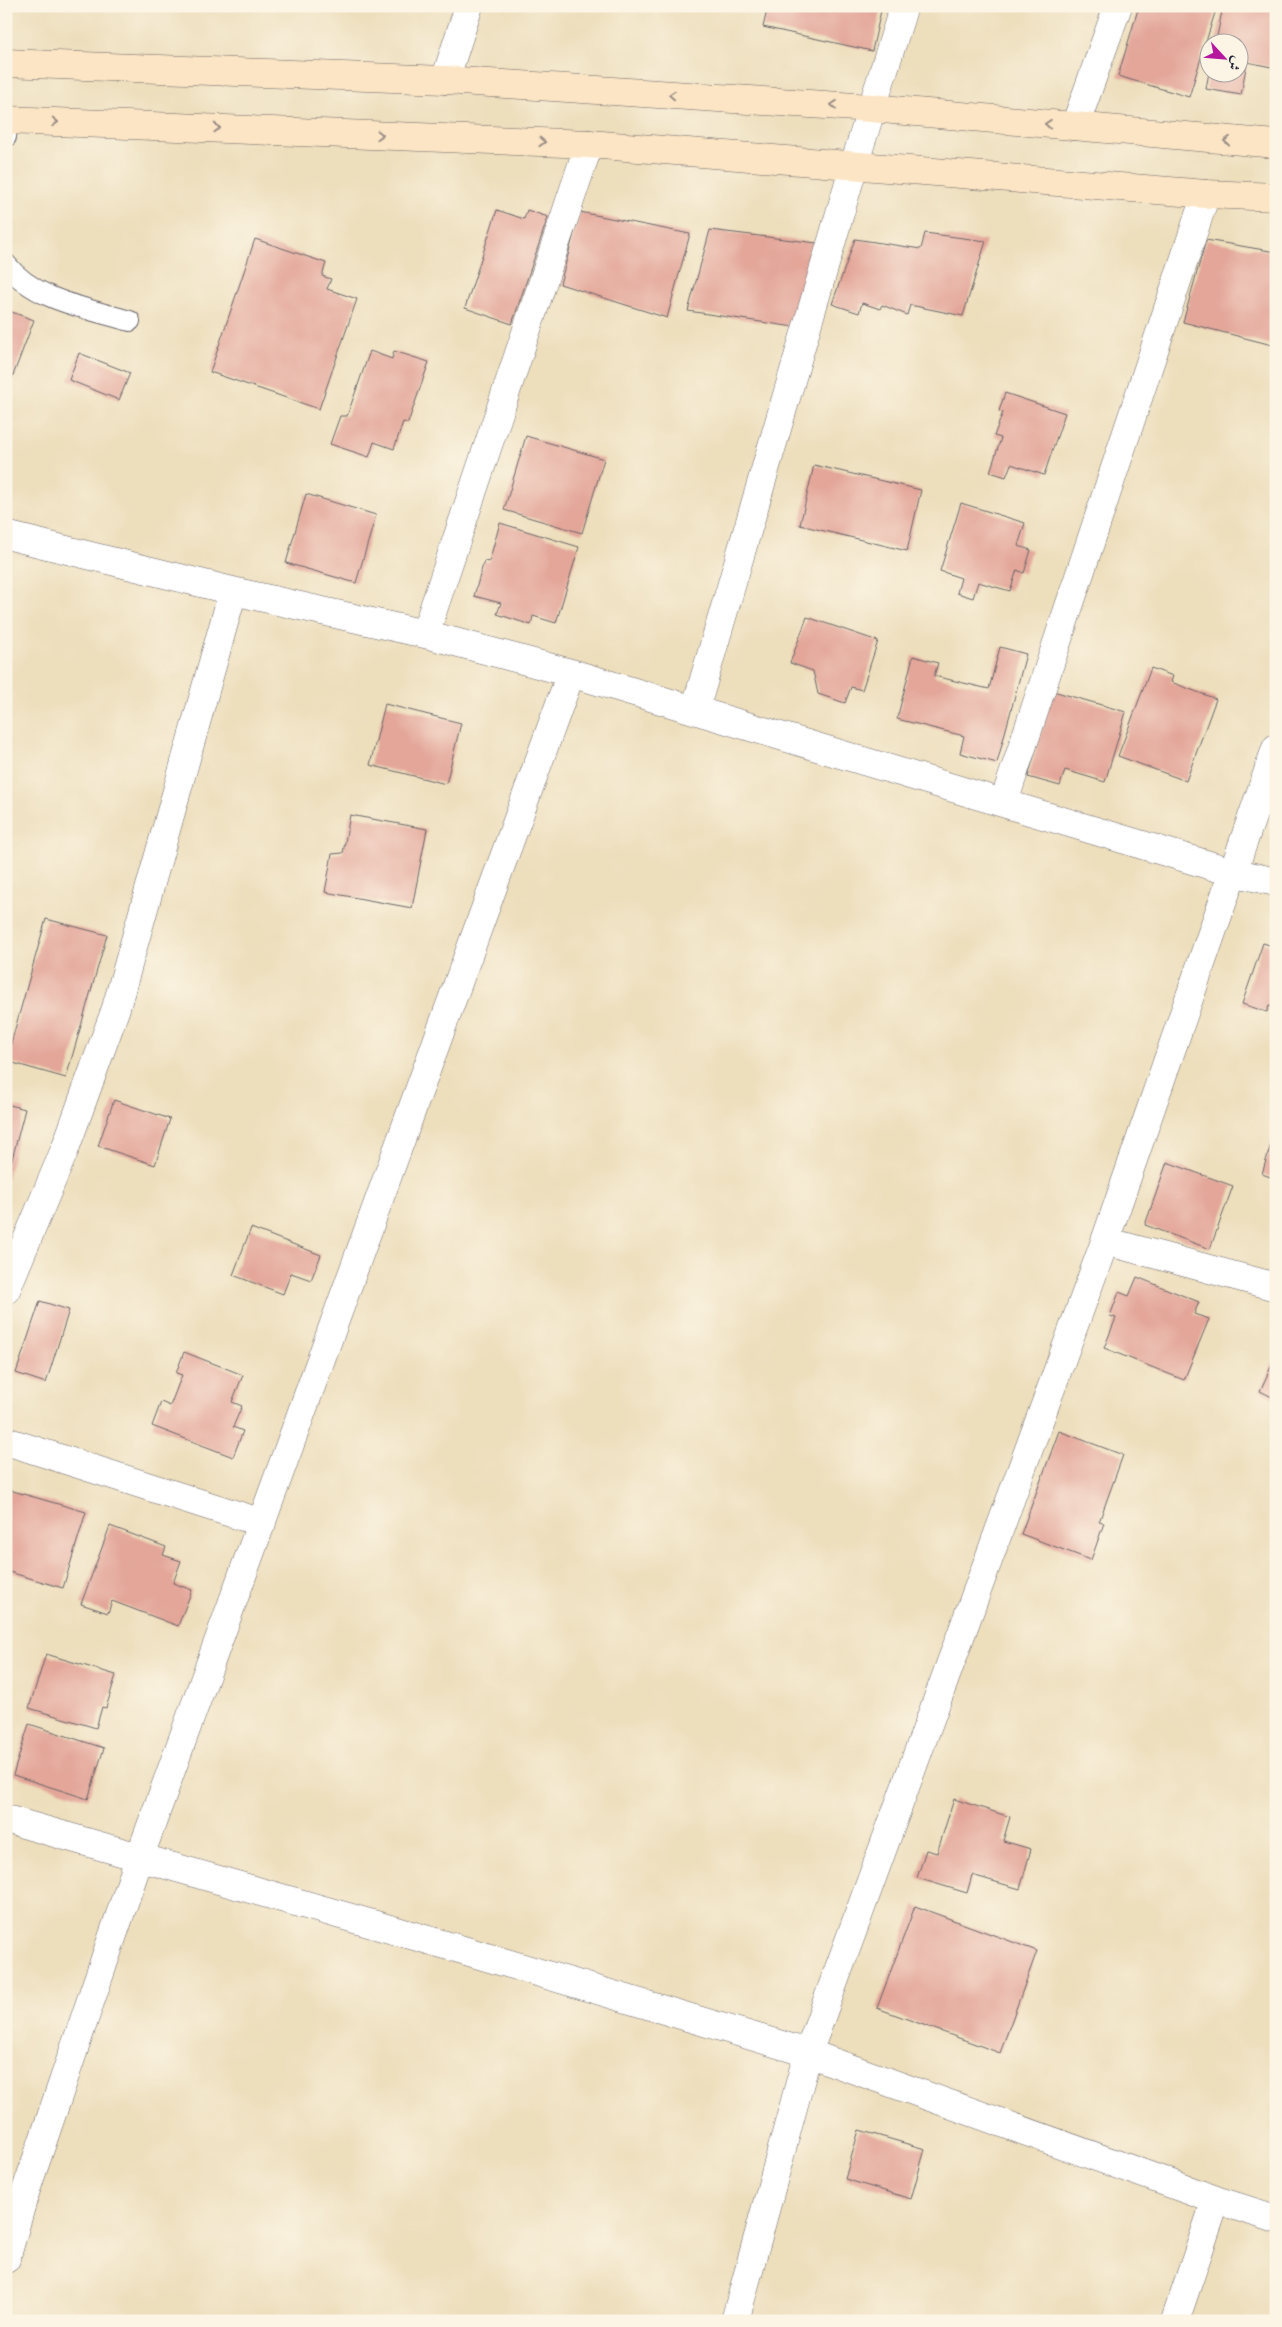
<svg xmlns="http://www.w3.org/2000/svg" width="1282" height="2327" viewBox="0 0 1282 2327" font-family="'IM FELL Great Primer',Amiri,serif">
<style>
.building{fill:#e3a699}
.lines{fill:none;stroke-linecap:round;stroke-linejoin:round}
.lane-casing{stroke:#696468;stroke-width:22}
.street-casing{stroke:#696468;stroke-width:29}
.secondary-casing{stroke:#696468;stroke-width:29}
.lane{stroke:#fff;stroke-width:20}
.street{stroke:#fff;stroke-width:28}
.secondary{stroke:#fce5c4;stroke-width:28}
.oneway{stroke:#9a8d86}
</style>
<rect width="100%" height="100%" fill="#fcf5e5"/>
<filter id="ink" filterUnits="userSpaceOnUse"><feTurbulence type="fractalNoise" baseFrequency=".02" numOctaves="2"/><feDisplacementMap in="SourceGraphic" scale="10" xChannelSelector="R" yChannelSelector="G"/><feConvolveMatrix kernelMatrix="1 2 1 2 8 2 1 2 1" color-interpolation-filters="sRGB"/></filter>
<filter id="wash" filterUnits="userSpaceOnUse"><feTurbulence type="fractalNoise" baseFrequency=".0096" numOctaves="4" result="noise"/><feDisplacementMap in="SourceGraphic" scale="20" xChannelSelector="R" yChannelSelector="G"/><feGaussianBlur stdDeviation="1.12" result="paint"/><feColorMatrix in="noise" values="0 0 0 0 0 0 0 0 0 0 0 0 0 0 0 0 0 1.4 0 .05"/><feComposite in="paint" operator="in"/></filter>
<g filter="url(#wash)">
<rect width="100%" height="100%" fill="#eddebc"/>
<g id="blocks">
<path class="building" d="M768 6H882L872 51 763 27Z
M1139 6H1217L1189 97 1118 76Z
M1223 6H1276V68L1247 62 1241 95 1206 89 1209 72H1240V42H1216Z
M497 210 524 219 527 210 548 217 512 324 465 308Z
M580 212 690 234 667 318 560 284Z
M710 230 817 243 794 327 688 311Z
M925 233 986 241 963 316 910 305 907 315 882 305 880 309 862 303 859 313 832 304 855 239 921 249Z
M255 239 326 263 322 276 331 279 327 289 357 299 319 409 210 372Z
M1206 240 1276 252V346L1183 322Z
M6 310 34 320 11 381 6 379Z
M370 351 392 359 394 351 429 362 408 423 403 422 394 449 374 442 369 457 330 444 340 416H347Z
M79 353 130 373 119 400 69 380Z
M1005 393 1065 413 1044 475 1011 464 1006 477 990 472 1001 438 994 436 1003 412 999 411Z
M526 436 604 459 582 533 504 510Z
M814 465 921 490 907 551 800 525Z
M306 494 376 515 356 583 286 563Z
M961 503 1025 523 1018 546 1031 550 1024 573 1017 570 1010 591 978 582 973 598 957 593 961 578 940 571Z
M500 523 579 547 556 623 533 616 531 625 497 614 501 603 474 596 484 561 489 562Z
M807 617 878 641 862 690 851 687 845 703 818 694 813 671 790 663Z
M1000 647 1026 654 997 763 960 753 964 736 897 719 913 656 938 663 934 676 989 689Z
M1151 668 1173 676 1171 682 1216 699 1186 781 1118 756Z
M1053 691 1126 712 1105 782 1065 770 1060 786 1028 777Z
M385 704 461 723 446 784 370 765Z
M350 815 427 829 412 908 325 892 332 854 343 853Z
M46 919 107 935 66 1078 6 1061Z
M1263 943 1276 947V1008L1269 1006 1267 1012 1242 1004Z
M114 1100 170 1119 155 1165 98 1146Z
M6 1104 25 1109 7 1179H6Z
M1275 1131H1276V1179L1262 1174Z
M1167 1162 1233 1186 1210 1249 1145 1225Z
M251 1228 321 1255 311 1280 291 1273 283 1294 233 1275Z
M1137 1277 1199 1302 1194 1314 1209 1319 1184 1380 1104 1348 1116 1318 1110 1316 1119 1292 1129 1296Z
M40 1301 69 1310 46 1383 16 1373Z
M184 1352 243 1375 232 1402 242 1406 233 1427 243 1431 233 1457 152 1426 161 1402 170 1406 182 1375 176 1373Z
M1276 1356V1399L1260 1391Z
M1059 1431 1123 1455 1099 1522 1104 1523 1091 1560 1021 1534Z
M6 1489 86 1512 63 1588 6 1571Z
M110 1526 166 1547 163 1555 181 1561 173 1583 192 1590 178 1626 112 1601 108 1613 81 1604Z
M46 1654 116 1675 106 1708 102 1707 96 1728 29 1708Z
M29 1724 104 1748 88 1799 13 1775Z
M954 1799 1010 1817 1003 1841 1031 1849 1020 1889 972 1875 967 1893 917 1878 926 1850 937 1853Z
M915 1906 1037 1951 1000 2053 877 2008Z
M859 2130 925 2149 911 2199 845 2179Z"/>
</g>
</g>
<g filter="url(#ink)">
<use href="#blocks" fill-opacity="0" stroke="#696468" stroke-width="1"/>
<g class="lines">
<g class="lane-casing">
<path id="lane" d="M6 137 7 120
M6 264C35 301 87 308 130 321"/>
</g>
<g class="street-casing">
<path id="street" d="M445 80 469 6
M1075 126 1118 6
M6 535 233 591 425 634 571 673 1232 872 1276 882
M425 634 589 144
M695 710 854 165 904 6
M1276 748 1105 1241 808 2053 1216 2200 1276 2219
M1004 802 1206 194
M1105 1241 1276 1287
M6 1290 65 1149 116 1008 233 591
M6 1441 262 1523
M6 1819 463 1950 808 2053 735 2321
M6 2259 24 2196 140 1856 571 673
M1175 2321 1216 2200"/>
</g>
<g class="secondary-casing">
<path id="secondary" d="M6 63 445 80 871 108 1276 144
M6 120 589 144 1206 194 1276 197"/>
</g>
<use href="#lane" class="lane"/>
<use href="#street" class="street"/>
<use href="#secondary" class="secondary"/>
</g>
<defs><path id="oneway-chevron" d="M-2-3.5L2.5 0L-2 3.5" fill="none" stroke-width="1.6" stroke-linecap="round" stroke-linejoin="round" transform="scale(1.25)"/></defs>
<g class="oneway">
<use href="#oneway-chevron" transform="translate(672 95) rotate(-176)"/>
<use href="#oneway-chevron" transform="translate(834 105) rotate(-176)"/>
<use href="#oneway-chevron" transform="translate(55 122) rotate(2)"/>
<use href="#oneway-chevron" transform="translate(1048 124) rotate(-175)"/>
<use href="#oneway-chevron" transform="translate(217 128) rotate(2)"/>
<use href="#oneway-chevron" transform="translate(380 135) rotate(2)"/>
<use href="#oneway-chevron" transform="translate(1227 141) rotate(-175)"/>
<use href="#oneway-chevron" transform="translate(542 142) rotate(2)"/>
</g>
</g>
<rect width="1282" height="2327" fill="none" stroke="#fcf5e5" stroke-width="25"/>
<g transform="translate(1224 58) rotate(116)"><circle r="24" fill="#fcf5e5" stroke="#a5a1a1"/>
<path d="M0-4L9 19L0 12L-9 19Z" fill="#b5179e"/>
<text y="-8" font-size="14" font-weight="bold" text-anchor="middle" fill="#22223b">ش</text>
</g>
</svg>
